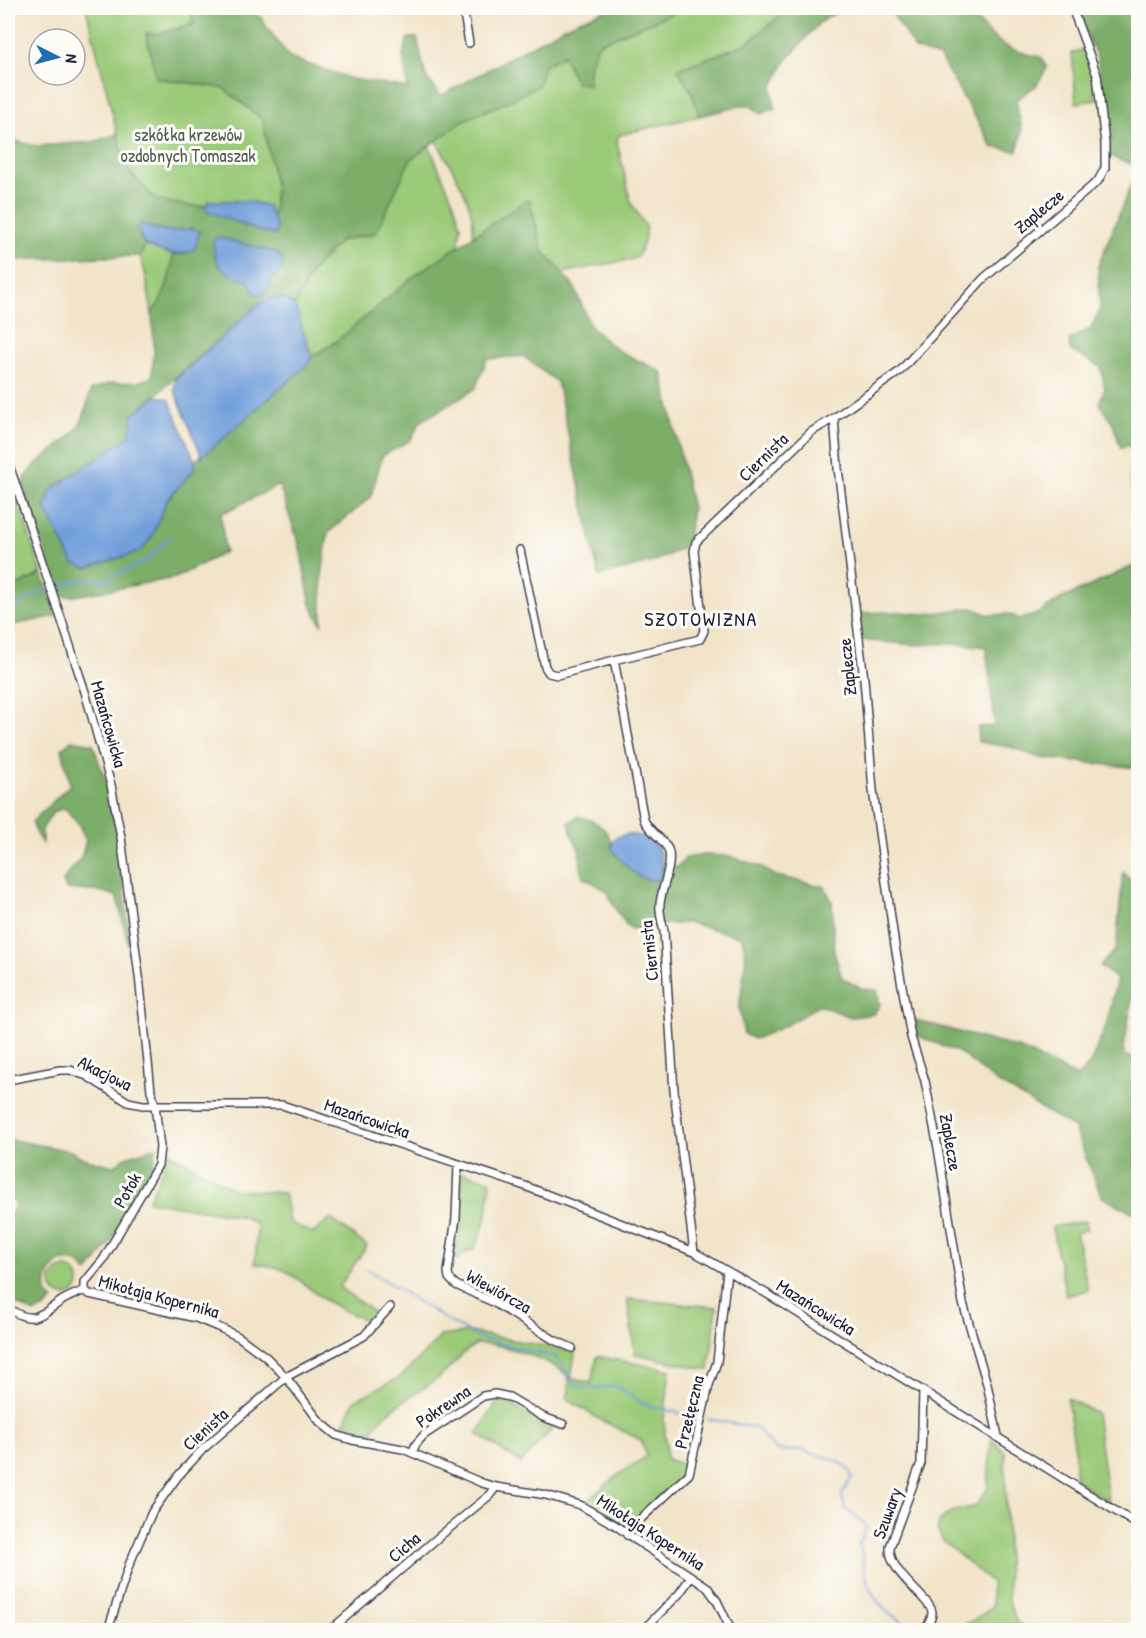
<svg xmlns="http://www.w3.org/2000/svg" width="1146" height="1638" viewBox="0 0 1146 1638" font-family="'Patrick Hand',sans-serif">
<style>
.green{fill:#9bca79;stroke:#5e765a;stroke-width:1.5}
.forest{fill:#7cae69;stroke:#4f6852;stroke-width:1.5}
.water{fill:#719fda;stroke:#4a608a;stroke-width:1.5}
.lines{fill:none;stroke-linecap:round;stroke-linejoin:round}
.stream{stroke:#719fda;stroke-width:2}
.minor-casing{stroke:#413f50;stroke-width:10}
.minor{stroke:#fff;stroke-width:7}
.labels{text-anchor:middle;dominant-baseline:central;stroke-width:6;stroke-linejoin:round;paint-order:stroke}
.park-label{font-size:18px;fill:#4c5d51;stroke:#fdfcf7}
.street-label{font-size:18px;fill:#22223b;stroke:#fdfcf7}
.neighbourhood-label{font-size:20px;letter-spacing:1.5px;fill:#22223b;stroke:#fdfcf7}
</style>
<rect width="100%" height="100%" fill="#fdfcf7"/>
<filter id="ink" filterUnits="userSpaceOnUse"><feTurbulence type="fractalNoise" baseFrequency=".0167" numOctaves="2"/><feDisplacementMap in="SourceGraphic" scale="12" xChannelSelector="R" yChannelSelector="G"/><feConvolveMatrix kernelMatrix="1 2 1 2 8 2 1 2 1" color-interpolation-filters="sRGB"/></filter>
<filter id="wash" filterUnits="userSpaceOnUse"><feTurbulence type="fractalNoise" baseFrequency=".008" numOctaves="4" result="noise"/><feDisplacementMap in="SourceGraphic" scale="24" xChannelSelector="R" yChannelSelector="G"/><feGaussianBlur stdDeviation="1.35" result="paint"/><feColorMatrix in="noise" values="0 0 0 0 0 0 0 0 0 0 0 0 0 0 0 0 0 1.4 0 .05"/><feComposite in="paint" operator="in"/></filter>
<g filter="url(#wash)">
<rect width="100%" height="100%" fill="#f2e4c9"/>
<path class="green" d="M86 8H190L194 23 158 34 156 78 223 88 263 120 275 187 273 220 268 207 209 201 205 206H188L156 200 126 168Z
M685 8H790L746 44 678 69 692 93 699 116 619 135 617 142 631 203 646 227 644 242 638 256 633 259 562 273 543 251 529 199 473 236C476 201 452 171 436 140L464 120 511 100 544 65 564 55 576 83 590 63 599 43Z
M1084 49 1093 76 1096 100 1076 103 1072 53Z
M429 146 454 203 461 226 458 247 414 276 337 341 312 357 295 306 311 272 340 241 376 232 410 160Z
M145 245 173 255C170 277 166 296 152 313L145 272 140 256Z
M10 479 42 573 14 588 8 575V480Z
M165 1150 235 1190 284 1193 289 1222 313 1233 331 1219 367 1246 339 1287 376 1314 368 1322C354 1315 339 1309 325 1300 298 1282 292 1266 255 1264L257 1225 244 1217 148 1201 163 1169Z
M462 1172 491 1181 486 1220 475 1248 453 1261 461 1219Z
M1086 1221 1087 1229 1076 1233 1088 1290 1066 1296 1052 1227Z
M51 1282a14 14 0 1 1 28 0a14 14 0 1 1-28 0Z
M627 1299 717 1307 709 1370 635 1354Z
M470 1332 575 1352 571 1378 591 1383 597 1356 670 1370 664 1419 667 1459 687 1466 681 1477 626 1527 585 1503 619 1474 647 1456 641 1440 599 1419 567 1399C569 1392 571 1384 568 1377 560 1362 488 1338 475 1345 461 1352 453 1366 441 1376 424 1389 404 1399 388 1413 380 1419 373 1429 367 1437L340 1431 355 1400 402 1376 441 1336Z
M1067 1398 1096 1413 1108 1501 1075 1481V1450Z
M499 1399 553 1428 521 1463 477 1434Z
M991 1439 1005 1452 1008 1599 1017 1623 1031 1630H933L936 1629C963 1626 971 1625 992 1606L991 1582 943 1541 937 1529 941 1519 954 1511 976 1506 988 1488Z"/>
<path class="forest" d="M190 8H255L265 25 290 58 352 79 408 88 403 56 408 38H417L426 77 441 96 570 24 610 8H685L599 43 590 63 588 84 576 83 563 55 544 66 538 86 511 100 464 120 410 160 376 233 340 241 311 272 295 306 283 298 259 304 133 415 131 436 110 451 60 536 73 563 151 538 167 500 195 468V461L307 365 312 357 337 341 414 276 529 199 543 251 574 287 591 327 617 350 662 372 692 508 687 546 656 561 599 576 557 382 523 356 487 359 475 389 420 422 411 440 382 456 371 497 328 533 322 575V625L311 605 299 544 279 485 221 514 225 552 175 578 74 596H60L23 484C31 461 60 449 76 430 85 419 87 403 91 390L111 383 138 382 152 377 154 350 152 313C166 296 170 277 173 255L185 254 192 228C174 234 158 229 140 224V238L145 245 140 256 8 260V139L36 146 93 142 118 134 126 168 156 200 188 206H205L208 211 256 230 275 235 276 229 273 220 275 187 263 120 223 88 156 78 146 33 158 34 194 24Z
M790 8H843L819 23 786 61 772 88 775 108 761 114 751 106H739L699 116 692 93 678 69 746 44Z
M884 8H966C994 38 998 49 1041 57L1047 68 1036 86 1016 100 1022 131 1017 151 992 147C976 116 956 88 940 57L915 49 891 11Z
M1075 8H1138V166L1119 160 1109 155 1102 82 1097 57Z
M1138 167V443L1121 448C1118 440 1116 432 1113 424 1106 407 1093 410 1105 389L1101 367 1070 350 1069 340 1090 329 1100 310 1098 266Z
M1138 474V525L1130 476Z
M1138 564V768L1040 758 1011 747 978 742V727L995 726 986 647 953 643 917 645 861 640 858 613 898 612 925 614 972 608 989 615 1008 614 1020 619 1038 614 1059 600Z
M42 573 57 616 8 626V599L14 596V588Z
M71 740 93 744 107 786 118 839 132 956C124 936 123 915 116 896L104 892 66 889 63 881 71 869 81 858 86 841 79 825 65 808 53 812 42 829V843L36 834 32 822 70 785 62 749Z
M578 816C596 820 611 829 612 849L637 875 662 874 664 865 677 867 686 858 702 855 729 856 759 866 776 876 825 887 832 902 834 952 842 978 862 989 877 990 880 1004 874 1014 851 1017 818 1005C798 1020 778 1031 754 1039L744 1034 739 1008 746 957 742 937 690 923 667 924 646 930 629 928 617 912 607 891 582 876 579 849 572 835 569 823Z
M1123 872 1138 889V981L1133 990 1123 1055 1138 1058V1215L1102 1197 1074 1128 995 1081 960 1053 916 1035 915 1020 1021 1049 1077 1077 1090 1064 1107 1023 1117 979 1100 966 1116 949Z
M8 1139 71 1151 83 1158 113 1166 126 1157 156 1147 153 1167 110 1243 88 1272 78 1263 62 1261C48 1271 45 1277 47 1295L53 1300 45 1308 34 1313 8 1300V1217L16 1205 8 1197Z"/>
<path class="water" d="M209 201H248L268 206 277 229 275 235 256 230 207 211 205 206Z
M141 224C148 226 157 230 165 231 177 232 189 227 200 231L195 249C175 259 165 252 145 245L137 227Z
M218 237 277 253 283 260 282 269 271 280 268 292 260 296 253 292 249 282C223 271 215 272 213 241Z
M270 298H283L295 306 312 357 307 365 202 457 174 389 176 379 259 304Z
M157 396 169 399 195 461V468L167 500 151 538 141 551 87 568 73 563 45 508 51 490 130 436 133 415Z
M628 834C633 835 642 835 647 838 662 847 667 867 657 880 637 882 623 863 612 849V842L617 837Z"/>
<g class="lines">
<path class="stream" d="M8 611 9 612 28 598 78 580H105L146 561 171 536
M367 1269 445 1319 479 1338 555 1357C567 1366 566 1377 574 1383 585 1393 603 1385 615 1387 626 1389 633 1398 643 1403 655 1409 667 1409 679 1413 685 1415 690 1417 697 1418
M708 1419 757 1428 769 1444 778 1450 786 1451 802 1450 840 1462 848 1469 852 1477 842 1494 845 1509C862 1522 873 1521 859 1543 863 1554 863 1566 866 1577 873 1604 893 1620 919 1629"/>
</g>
</g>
<g filter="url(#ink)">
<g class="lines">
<g class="minor-casing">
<path id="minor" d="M463 8 469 43
M8 462 60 615 85 692 111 785 121 837 139 976 151 1091 155 1105 160 1147 158 1165 103 1260 85 1282V1290
M520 550 545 667 549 673 557 675 614 660 644 820C650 832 662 838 668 849 674 862 661 889 660 904 659 913 662 923 664 931L674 1091 694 1252
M614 660 700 639 704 631 694 551 696 542 811 432 834 418
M8 1080 60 1070H70L87 1076 128 1102 143 1105H282L525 1186 694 1252 769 1295 1138 1525
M458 1165 456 1218 448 1272 449 1278 456 1285 493 1302 554 1340 572 1348
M85 1290 89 1294 196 1318 218 1327 239 1337 266 1357 286 1377 320 1422 336 1435 352 1440 403 1449 482 1483 496 1487 546 1495 580 1505 615 1525 633 1538 707 1587 717 1601 731 1630
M8 1308C34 1326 40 1315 63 1300 70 1296 78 1293 85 1290
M923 1391 921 1463 890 1547C888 1574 933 1600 932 1613 932 1619 928 1625 925 1630
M998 1436 987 1384 963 1303 938 1148 925 1081 911 1037 895 946 873 790 864 679 838 468 834 418 900 371 983 279 1098 181 1105 168V144L1097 75 1072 8
M412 1453 416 1444 424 1435 483 1396 495 1394 509 1397 543 1417 563 1424
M627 1535 633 1526 689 1474 709 1385 717 1362 727 1271
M108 1630 129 1565 152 1512 178 1476 203 1449 286 1377 364 1336 390 1307
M332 1630 334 1627 441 1535 490 1495 496 1487
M643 1630 679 1594 691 1577"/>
</g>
<use href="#minor" class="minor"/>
</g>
</g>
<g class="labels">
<g class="park-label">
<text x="188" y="134">szkółka krzewów<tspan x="188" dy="21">ozdobnych Tomaszak</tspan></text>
</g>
<g class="street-label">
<text transform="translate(1039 211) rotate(-40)">Zaplecze</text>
<text transform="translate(763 457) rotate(-44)">Ciernista</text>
<text transform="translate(847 667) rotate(-96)">Zaplecze</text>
<text transform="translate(109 724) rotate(74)">Mazańcowicka</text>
<text transform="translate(649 951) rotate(-96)">Ciernista</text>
<text transform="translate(105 1073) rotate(26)">Akacjowa</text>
<text transform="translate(367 1118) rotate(19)">Mazańcowicka</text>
<text transform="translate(951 1142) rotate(80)">Zaplecze</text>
<text transform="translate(127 1190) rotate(-60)">Potok</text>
<text transform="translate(499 1291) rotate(29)">Wiewiórcza</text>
<text transform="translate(159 1296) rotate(15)">Mikołaja Kopernika</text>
<text transform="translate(816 1307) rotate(32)">Mazańcowicka</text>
<text transform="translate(443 1406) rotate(-34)">Pokrewna</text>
<text transform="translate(689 1412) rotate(-76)">Przełęczna</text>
<text transform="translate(205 1429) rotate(-42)">Cienista</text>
<text transform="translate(887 1513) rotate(-70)">Szuwary</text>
<text transform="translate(651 1532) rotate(33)">Mikołaja Kopernika</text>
<text transform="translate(404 1547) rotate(-41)">Cicha</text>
</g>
<g class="neighbourhood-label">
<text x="701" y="618">SZOTOWIZNA</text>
</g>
</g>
<rect width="1146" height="1638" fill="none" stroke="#fdfcf7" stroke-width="30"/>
<g transform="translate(57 57) rotate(96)"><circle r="28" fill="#fdfcf7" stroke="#a5a5ac" stroke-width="1.5"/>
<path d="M0-4.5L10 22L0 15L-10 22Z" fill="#1f6fb2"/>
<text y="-9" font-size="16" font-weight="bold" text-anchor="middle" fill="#22223b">N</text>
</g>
</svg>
